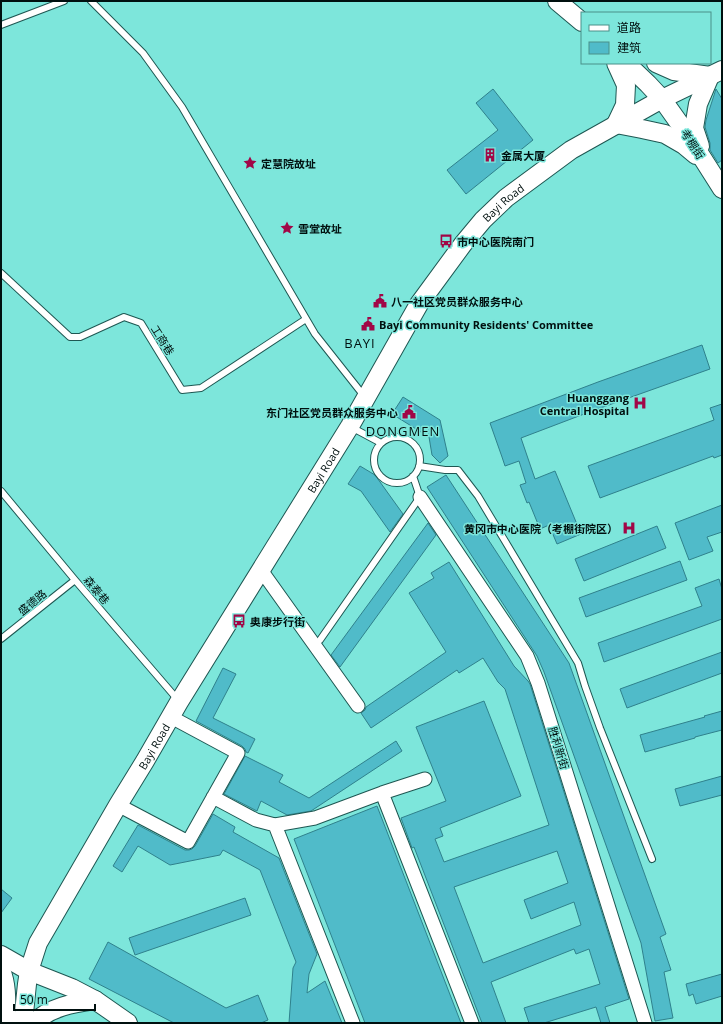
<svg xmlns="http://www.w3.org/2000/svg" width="723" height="1024" viewBox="0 0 723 1024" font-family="'Open Sans','Noto Sans SC',sans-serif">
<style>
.building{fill:#50bbc9;stroke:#2f818c;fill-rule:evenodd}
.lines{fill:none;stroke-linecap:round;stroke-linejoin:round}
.lane-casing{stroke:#1e5752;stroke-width:8}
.street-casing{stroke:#1e5752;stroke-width:15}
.secondary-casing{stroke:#1e5752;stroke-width:20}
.lane{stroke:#fff;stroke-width:6}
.street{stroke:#fff;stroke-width:13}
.secondary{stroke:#fff;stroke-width:18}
.labels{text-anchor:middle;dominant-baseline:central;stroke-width:3;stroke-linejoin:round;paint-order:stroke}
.street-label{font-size:11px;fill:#00100f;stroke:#7de6db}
.poi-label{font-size:11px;font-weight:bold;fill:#00100f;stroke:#7de6db;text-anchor:start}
.quarter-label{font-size:13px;letter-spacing:1px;fill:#00100f;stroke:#7de6db}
</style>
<rect width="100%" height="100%" fill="#7de6db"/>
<path class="building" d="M493 89 533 140 466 194 447 170 498 130 476 103Z
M716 89 722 99V160L718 163 710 150V143L705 127 706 120Z
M702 345 710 369 592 411 521 438 535 479 555 471 581 534 557 544 549 525 540 529 529 502 527 503 520 485 526 483 519 461 505 466 502 457 490 423 598 382Z
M403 397 440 420 448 456 440 463 432 455 429 437 392 414Z
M722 404V455L714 458 713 456 600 498 588 466 714 420 710 408Z
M360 466 375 475 403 514 390 532 361 491 348 484Z
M446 475 569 663 666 934 660 937 671 970 664 972 673 1018 655 1021 641 943 544 672 537 656 427 487Z
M722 505V532L707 537 713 551 689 560 675 523Z
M428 523 436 535 340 667 331 655Z
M657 526 666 548 584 581 575 559Z
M680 561 687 580 586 617 579 598Z
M449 562 514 666 528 681 530 684 629 999 605 1007 610 1023H601L596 1007 544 1023H529L524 1008 600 984 589 949 576 954 574 949 491 982 506 1023H482L414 847 412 848 401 818 446 801 416 727 484 701 521 796 440 828 443 836 435 839 444 862 549 825 505 689 498 682 483 658 459 673 457 670 371 728 361 713 365 710 366 707 446 652 409 593 434 578 431 573ZM557 851 568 883 524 900 531 919 574 902 581 925 483 963 454 887Z
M719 579 722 589V619L604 662 598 643 702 606 695 588Z
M722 652V673L627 708 620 689Z
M223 668 236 674 213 718 255 739 248 753 246 752 245 749 242 746 196 721Z
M722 711V730L695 737V738L645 752 640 735 705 717 704 716Z
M396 741 402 751 311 811 287 815 261 801 257 811 224 794 245 756 283 775 279 782 309 798Z
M722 776V795L680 806 675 789Z
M377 806 461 1023H365L294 839Z
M213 814 235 827 233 832 279 858 317 954 309 974 307 993 325 981 342 1023H289L293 968 296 962 260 870 223 850 220 855 170 865 138 846 122 872 113 866 138 825 185 850H189L192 849 195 846Z
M1 889 12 898 1 913Z
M245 898 251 915 135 955 129 938Z
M108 942 226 1008 258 995 268 1020 261 1023H174L89 979Z
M722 974V996L696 1004 693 994 689 996 686 984Z"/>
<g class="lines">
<g class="lane-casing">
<path id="lane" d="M91 1 143 53 182 107 315 334 364 396
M1 25 64 1
M1 273 70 337H80L124 317 141 323 182 390 201 388 306 319
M351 427 381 443
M374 460a23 23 0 1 1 46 0a23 23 0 1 1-46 0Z
M419 466 445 470H458L478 496 578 663 585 686 600 728 652 859
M1 491 75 580 178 700
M1 639 75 580
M320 640 420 497 413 476"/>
</g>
<g class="street-casing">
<path id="street" d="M420 497 527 656 538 683 645 1023
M261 570 358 706
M382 793 472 1023
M213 797 256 820 275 825 315 818 382 793 425 779
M118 805 188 842 238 753 171 717
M275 825 353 1023"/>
</g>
<g class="secondary-casing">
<g id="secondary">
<path d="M557 1 582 22"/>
<path d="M616 63 626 85 625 105 616 124"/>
<path d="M626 63 648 84 662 99 689 137 722 189"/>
<path d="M656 63 674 71 710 76 698 104 694 128 700 146"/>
<path d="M616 124 642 129 665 134 684 145 696 155"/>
<path d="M1 955 29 971 72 988 95 1000 128 1023"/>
<path d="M1 970C8 987 6 1005 6 1023"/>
<path id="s1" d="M23 1023 27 984 29 971 38 943 118 805 145 761 179 702 350 426 419 304 463 244 483 220 506 198 571 150 662 99 722 70"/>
<path d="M34 1023C50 1007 73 1003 95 1000"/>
</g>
</g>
<use href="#lane" class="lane"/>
<use href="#street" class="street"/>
<use href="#secondary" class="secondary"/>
</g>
<defs>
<g id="building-bare" transform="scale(1.08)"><path d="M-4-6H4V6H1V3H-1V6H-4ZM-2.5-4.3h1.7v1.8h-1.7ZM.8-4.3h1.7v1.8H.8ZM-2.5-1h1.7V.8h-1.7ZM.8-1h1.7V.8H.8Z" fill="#a10646" stroke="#7de6db" stroke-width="2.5" paint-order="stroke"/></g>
<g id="sight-bare" transform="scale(1.08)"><path d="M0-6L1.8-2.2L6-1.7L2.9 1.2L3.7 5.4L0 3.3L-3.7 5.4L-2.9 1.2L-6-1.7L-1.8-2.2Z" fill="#a10646" stroke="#7de6db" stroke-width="2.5" paint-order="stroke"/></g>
<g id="bus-bare" transform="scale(1.08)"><path d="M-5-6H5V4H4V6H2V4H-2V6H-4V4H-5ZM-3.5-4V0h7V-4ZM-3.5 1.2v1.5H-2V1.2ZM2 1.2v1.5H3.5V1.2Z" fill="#a10646" stroke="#7de6db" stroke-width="2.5" paint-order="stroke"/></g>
<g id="civic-bare" transform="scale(1.08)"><path d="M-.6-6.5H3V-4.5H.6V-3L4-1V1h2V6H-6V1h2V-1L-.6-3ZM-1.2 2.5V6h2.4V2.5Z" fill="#a10646" stroke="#7de6db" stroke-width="2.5" paint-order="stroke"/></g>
<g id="hospital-bare" transform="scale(1.08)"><path d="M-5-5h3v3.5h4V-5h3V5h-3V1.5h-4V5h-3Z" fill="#a10646" stroke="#7de6db" stroke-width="2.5" paint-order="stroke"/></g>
</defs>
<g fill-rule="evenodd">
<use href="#building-bare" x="490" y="155"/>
<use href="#sight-bare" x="250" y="163"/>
<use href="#sight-bare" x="287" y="228"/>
<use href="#bus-bare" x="446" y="241"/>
<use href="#civic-bare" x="380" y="301"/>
<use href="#civic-bare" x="368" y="324"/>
<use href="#hospital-bare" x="640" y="403"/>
<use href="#civic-bare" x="409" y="412"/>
<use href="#hospital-bare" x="629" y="528"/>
<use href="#bus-bare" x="239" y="621"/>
</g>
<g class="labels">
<g class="street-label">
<text transform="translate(693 144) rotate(57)">考棚街</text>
<text stroke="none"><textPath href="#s1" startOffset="958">Bayi Road</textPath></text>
<text transform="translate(163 340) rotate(58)">工商巷</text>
<text stroke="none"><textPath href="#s1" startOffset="634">Bayi Road</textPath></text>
<text transform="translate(97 590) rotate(50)">森泰巷</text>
<text transform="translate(32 602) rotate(-39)">盛德路</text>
<text stroke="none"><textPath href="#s1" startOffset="310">Bayi Road</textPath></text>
<text transform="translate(559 748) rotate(73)">胜利新街</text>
</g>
<g class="poi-label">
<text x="501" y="155">金属大厦</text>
<text x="261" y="163">定慧院故址</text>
<text x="298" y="228">雪堂故址</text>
<text x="457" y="241">市中心医院南门</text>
<text x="391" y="301">八一社区党员群众服务中心</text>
<text x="379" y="324">Bayi Community Residents' Committee</text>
<text x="629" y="397" text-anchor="end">Huanggang<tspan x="629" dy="13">Central Hospital</tspan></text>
<text x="398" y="412" text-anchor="end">东门社区党员群众服务中心</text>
<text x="618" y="528" text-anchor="end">黄冈市中心医院（考棚街院区）</text>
<text x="250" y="621">奥康步行街</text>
</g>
<g class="quarter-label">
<text x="360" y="343">BAYI</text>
<text x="403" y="431">DONGMEN</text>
</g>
</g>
<rect width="723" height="1024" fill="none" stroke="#00100f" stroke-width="4"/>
<rect x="581" y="12" width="130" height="52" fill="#7de6db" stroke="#4b9089"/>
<rect x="589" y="25" width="20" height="6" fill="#ffffff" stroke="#4b9089"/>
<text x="617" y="32" font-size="12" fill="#00100f">道路</text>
<rect x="589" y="42" width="20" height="12" fill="#50bbc9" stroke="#4b9089"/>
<text x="617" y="52" font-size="12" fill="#00100f">建筑</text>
<path d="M14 1004v6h81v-6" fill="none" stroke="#00100f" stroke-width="2"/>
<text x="20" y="1004" font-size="12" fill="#00100f" stroke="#7de6db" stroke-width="3" paint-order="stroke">50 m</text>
</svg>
